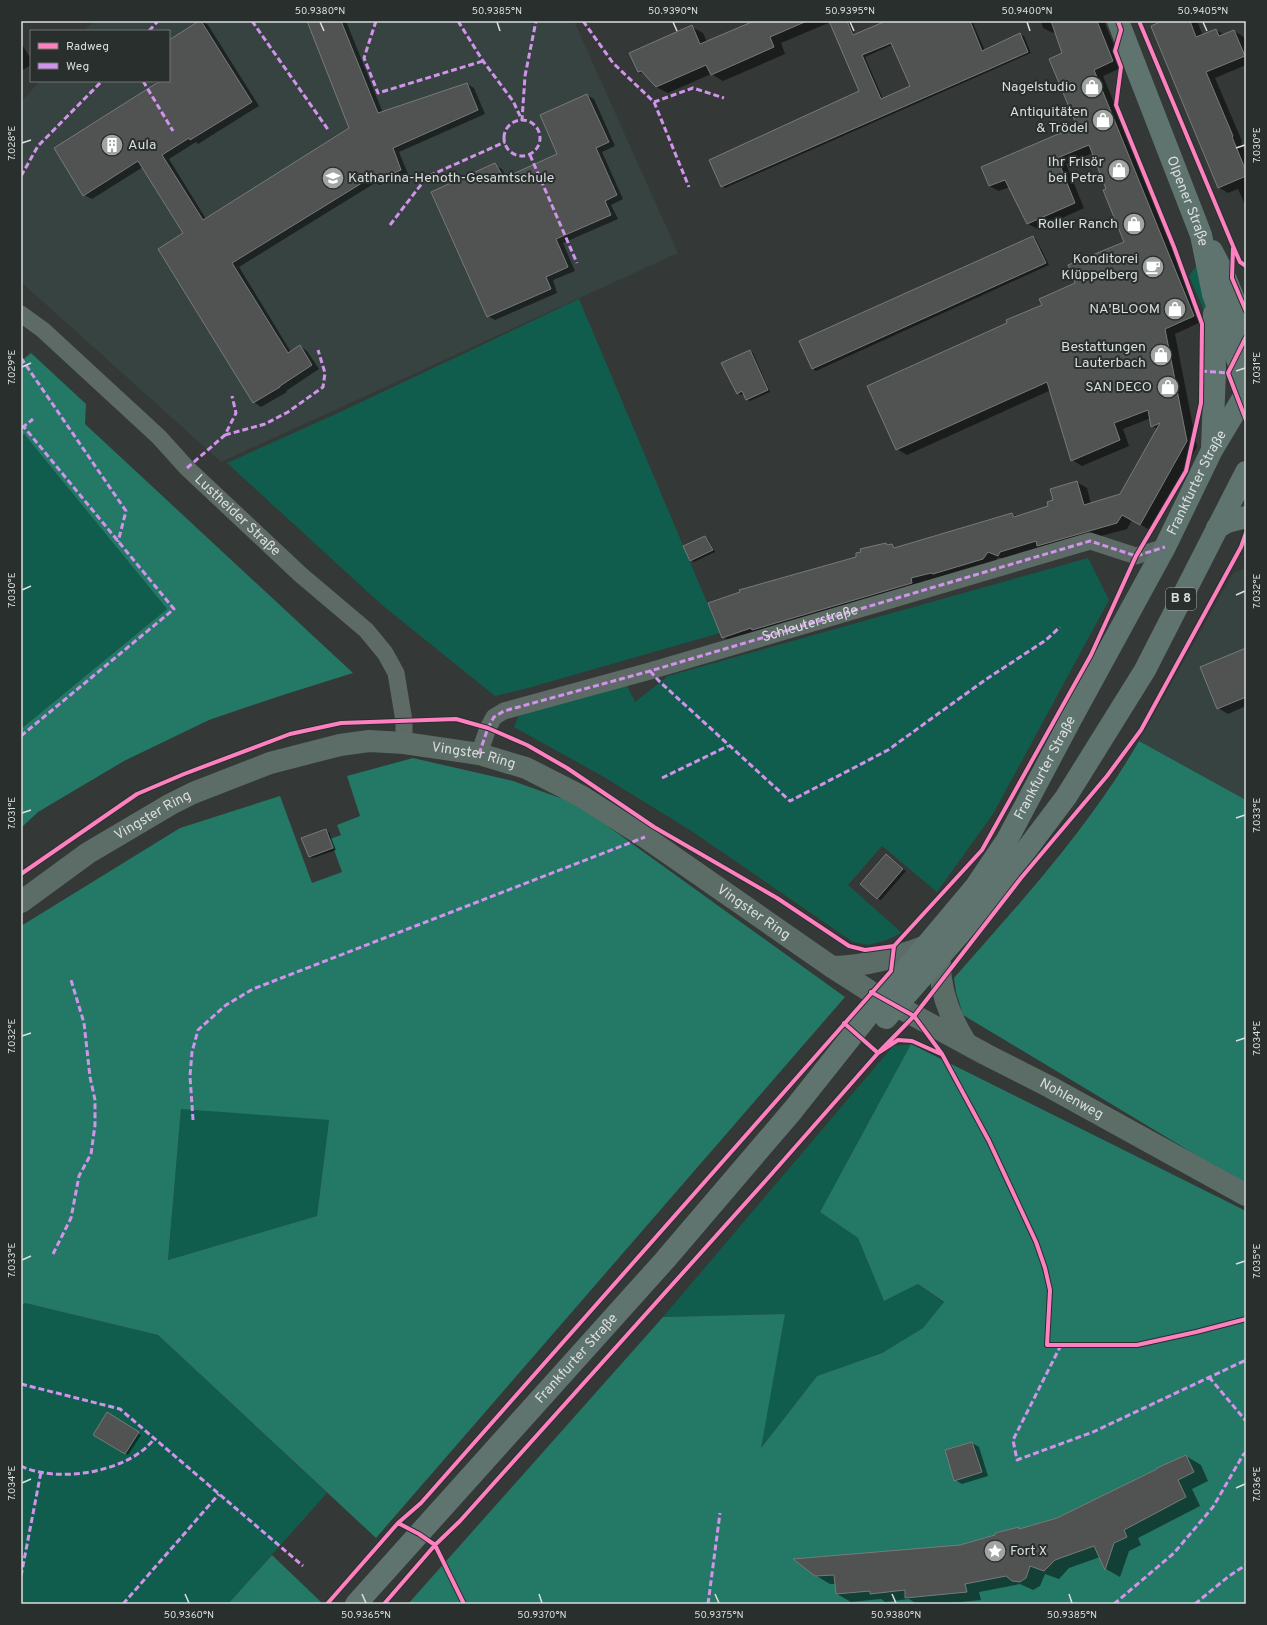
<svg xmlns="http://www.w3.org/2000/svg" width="1267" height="1625" viewBox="0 0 1267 1625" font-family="Overpass,sans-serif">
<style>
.built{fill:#374340}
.green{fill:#115d4d}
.forest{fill:#237866;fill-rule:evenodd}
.shadow{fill:#0007;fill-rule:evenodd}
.building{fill:#505352;stroke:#777a79;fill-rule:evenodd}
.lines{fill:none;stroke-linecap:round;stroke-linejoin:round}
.street{stroke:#5d6a66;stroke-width:17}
.secondary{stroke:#5c6d68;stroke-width:22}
.primary{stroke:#5f746e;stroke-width:22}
.quiet{stroke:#d193ec;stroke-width:3;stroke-dasharray:6 3;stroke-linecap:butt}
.cycleway-casing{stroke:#292f2d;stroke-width:6}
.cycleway{stroke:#ff80c0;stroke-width:4}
.ticks{fill:none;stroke:#dadedd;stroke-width:1.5}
.labels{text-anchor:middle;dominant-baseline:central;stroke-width:4;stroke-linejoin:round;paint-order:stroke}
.shield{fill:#292f2d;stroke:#a5aaa8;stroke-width:1}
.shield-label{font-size:13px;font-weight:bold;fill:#dadedd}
.poi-label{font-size:14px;fill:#dadedd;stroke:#292f2d;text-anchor:end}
.street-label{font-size:14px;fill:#dadedd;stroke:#292f2d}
.neatline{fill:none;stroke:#dadedd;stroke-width:1.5}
.ticks-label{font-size:10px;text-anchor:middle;fill:#dadedd}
</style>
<rect width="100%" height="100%" fill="#343836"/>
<path class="built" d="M93 21H574L678 253 221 462 21 282V102L40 81H169V31H84Z
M1246 568V800L1139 741 1233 573Z"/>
<path class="green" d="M1199 262 1208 297 1205 313 1189 276Z
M579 299 720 633 528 688 495 696 382 605 227 463 338 413Z
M24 434 167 609 21 729V436Z
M1088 558 1109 600 993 814 937 892 882 846 848 885 902 933 884 941 868 945 853 942 693 832 604 777 514 727 518 717 526 711 625 682 635 702 668 676Z
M911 1044 820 1212 858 1238 884 1301 918 1284 944 1303 923 1328 882 1353 817 1376 760 1449 785 1314 663 1317 893 1046Z
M181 1108 329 1120 317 1216 168 1260Z
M25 1303 158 1335 327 1493 228 1604H21V1306Z"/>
<path class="forest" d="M31 353 86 404 85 424 353 673 283 695 209 720 124 761 38 812 21 828V729L167 609 24 434 21 436V361Z
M1139 741 1246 800V1183L1211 1164 963 1015 956 992 954 978C1020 903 1089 828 1139 741Z
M413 758 513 781 577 804 845 997 376 1538 158 1335 25 1303 21 1306V926L180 828 280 796 312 883 342 872 330 839 341 835 337 825 360 816 347 776ZM181 1109 329 1120 317 1216 168 1260Z
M911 1044 1246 1211V1604H408L663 1317 785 1314 761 1448 817 1376 882 1353 923 1328 944 1302 918 1284 884 1301 858 1238 820 1212Z
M272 1555 321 1602 320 1604H228Z"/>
<path class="shadow" d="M201 21 208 25 259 106 198 144 196 142 169 159 206 219 351 129 307 21H346L383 113 467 84 474 88 485 114 399 152 408 174 380 185 375 183 239 267 291 352 300 346 307 351 319 369 286 391 287 392 261 407 254 402 184 234 143 167 92 199 84 195 156 85 154 81H169V41Z
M756 21H833L781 43 785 54 723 81 711 74 668 93 656 87 647 76 639 72 692 27 703 33 707 42Z
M840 21H849L855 36 888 21H972L985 51 1020 35 1024 36 1031 53 725 188 722 186 861 92ZM892 45 911 87 883 99 865 57Z
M1041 21H1104L1123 67 1103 76 1203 321 1175 334 1197 447 1150 530 1132 520 1127 529 1008 561 998 557 993 564 733 643 723 637 858 557 886 544 898 548 1012 514 1017 516 1049 506 1077 482 1087 488 1091 504 1121 495 1158 429 1152 426 1151 418 1123 429 1129 446 1082 466 1072 460 1051 390 907 455 897 449 1008 323 1043 305 1077 284 1125 242 1093 153 1066 164 1084 208 1038 229 1028 224 1010 187 999 191 989 186 1079 126 1064 54 1056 32 1053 33 1043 28Z
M1162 21H1197L1203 36 1216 30 1225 35 1234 31 1244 37 1246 42V65L1215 78 1242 141 1241 142 1246 154V207L1238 189 1228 193 1218 187Z
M21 43 31 59V65L21 71Z
M587 95 594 99 615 146 602 152 623 199 611 205 618 219 563 243 575 271 553 280 557 293 495 320 488 316 494 165 502 169 507 178 559 155Z
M1033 237 1036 239 1049 265 816 371 813 369Z
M750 351 753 353 770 392 750 401 747 399 744 394 741 395 738 393Z
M705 537 708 539 715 552 694 562 691 560Z
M1246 649V706L1228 714 1218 708Z
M326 830 329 832 336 850 313 858 309 857Z
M890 857 906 871 881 900 877 898Z
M107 1414 141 1435 128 1455 94 1434Z
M972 1443 979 1447 988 1476 962 1484 955 1480Z
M1186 1456 1201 1465 1208 1481 1192 1489 1200 1506 1138 1538 1141 1545 1129 1551 1120 1577 1106 1569 1100 1557 1069 1568 1059 1579 1045 1574 1040 1586 1033 1590 1020 1584 979 1592 981 1600 941 1604H917L909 1599 885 1602 881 1599 851 1602 837 1594 836 1584H830L815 1575 960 1546 1018 1529 1020 1530 1057 1519Z"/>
<path class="building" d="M199 21H201L252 102 190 140 189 138 162 155 203 220 349 128 307 21H341L378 113 467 83 478 110 393 148 401 170 372 182 370 178 232 263 288 353 300 345 312 365 280 386V387L253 403 158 249 183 233 138 161 83 196 54 148 160 81H169V40Z
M754 21H807L770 37 774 47 711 75 706 65 656 87 641 71 638 72 629 53 692 25 700 44Z
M829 21H847L853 35 886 21H970L982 51 1020 33 1028 52 721 187 709 160 859 91ZM891 43 910 86 881 99 862 55Z
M1051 21H1097L1113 61 1094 70 1194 316 1165 329 1187 441 1140 525 1122 515 1117 523 1037 546 1036 541 1000 552 998 556 988 552 983 559 933 574 931 573 911 578 912 583 752 630 751 628 722 638 708 603 740 592 739 590 856 557V553L861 552 860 549 886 543 887 545 892 544 894 548 1012 513 1014 517 1048 506 1047 502 1053 500 1050 489 1077 481 1084 505 1120 494 1160 423 1151 427 1148 410 1114 423 1120 440 1071 461 1047 382 896 450 867 386 1007 323 1006 320 1042 305 1039 299 1075 283 1068 265 1124 242 1103 190 1106 189 1089 145 1057 158 1075 203 1027 224 1005 180 989 186 981 167 1077 126 1049 59 1062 53Z
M1162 21H1190L1196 37 1216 29 1219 36 1234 30 1245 56 1206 72 1233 136 1232 137 1246 171V176L1218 188 1152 29 1151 26Z
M587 94 609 142 596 148 617 195 605 201 611 215 556 239 568 267 546 277 551 289 487 317 431 192 495 163 504 178 557 154 540 115Z
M1033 236 1046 263 812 369 799 341Z
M750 350 768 390 746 400 742 391 737 394 721 363Z
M705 536 713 550 690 561 683 546Z
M1246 648V697L1217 709 1200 667Z
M326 829 333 848 309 857 301 838Z
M886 854 903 869 877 899 860 884Z
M107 1412 139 1432 125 1454 93 1435Z
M972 1442 982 1472 954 1481 945 1450Z
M1186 1455 1194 1472 1178 1480 1186 1497 1124 1530 1127 1537 1114 1543 1105 1570 1094 1546 1055 1560 1044 1571 1030 1566 1026 1578 1020 1582 1012 1581 1006 1576 965 1584 967 1592 905 1598V1590L870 1594V1591L836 1594 834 1575 815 1576 793 1559 960 1545 995 1535V1533L1019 1527V1529L1057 1518 1157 1469V1468Z"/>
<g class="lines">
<g class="street">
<path id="s1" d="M21 314 43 330 159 437 187 468 301 575 366 630 385 653 396 673 404 721V743"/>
<path id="s2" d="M479 754 488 728 494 717 504 711 650 671 1090 541 1136 556 1165 547"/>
</g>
<g class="secondary">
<path id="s3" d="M21 902 88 853 171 804 193 793 270 763 340 745 369 741 404 743 479 754 526 768 581 796 645 837 832 967 871 992 985 1054 1050 1087 1246 1195"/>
<path d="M940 956C938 988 949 1016 966 1043"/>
<path d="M832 967C867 966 894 958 926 946"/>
</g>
<g class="primary">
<path id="s4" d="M1118 21 1201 235 1213 294 1246 384"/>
<path d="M1212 251 1223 272 1246 329"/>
<path d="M1212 447 1215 372 1214 314"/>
<path d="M1217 528 1227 522 1246 517"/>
<path d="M886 1018 984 906 1066 797 1145 670 1246 472"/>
<path id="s5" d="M356 1604 665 1260 793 1110 882 998 976 886 1007 840 1071 719 1165 547 1212 450 1246 393"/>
</g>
<path class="quiet" d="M252 21 329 131
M376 21 364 58 378 93 483 61
M458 21 483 61 513 101 522 120 525 76 536 21
M583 21 613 63 654 102 693 88 724 98
M149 31 158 21
M143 81 173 131
M654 102 689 187
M504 138a18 18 0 1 1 36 0a18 18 0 1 1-36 0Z
M530 155 577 263
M21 176 38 146 102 81
M390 225 423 182 431 175 505 142
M21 358 126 511 118 542
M1201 371 1228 373
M22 428 33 419
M225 435 265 424 288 412 323 387 325 373 318 350
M187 468 225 435 236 413 232 396
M650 671 660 682 790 801 888 750 985 680 1046 640 1060 627
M21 736 174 609 24 427
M479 754 488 728 494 717 504 711 650 671 1090 541 1136 556 1165 547
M662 778 728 746
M193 1120 190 1076 192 1052 198 1030 226 1005 253 989 645 837
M53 1254 71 1218 79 1176 91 1154 95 1125V1100L90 1077 84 1023 71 980
M1061 1345 1013 1440 1017 1460 1093 1432 1246 1360
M1209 1377 1246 1421
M21 1384 120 1409 303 1566
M21 1466C58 1484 129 1472 154 1439
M21 1576 41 1472
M123 1604 219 1494
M708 1604 720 1513
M1114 1604 1174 1553 1213 1507 1243 1455 1246 1452
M1195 1604 1229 1576 1246 1565"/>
<g class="cycleway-casing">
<path id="cycleway" d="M1139 21 1233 246 1240 262 1246 266
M1233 248 1232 278 1246 311
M1246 337 1228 373 1246 420
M21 874 137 794 184 774 290 734 341 723 456 719 488 728 527 745 567 768 654 827 777 898 849 946 865 950 894 946
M871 992 914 1016 942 1054 989 1141 1036 1242 1045 1268 1050 1290 1047 1345H1137L1196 1332 1246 1319
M844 1023 878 1053 898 1040 912 1041 941 1054
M398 1523 419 1534 435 1545 464 1604
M327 1604 398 1523 421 1503 891 971 894 946 982 850 1091 655 1136 556 1186 471 1201 403 1202 324 1174 247 1116 105 1121 67 1115 51 1121 30 1118 21
M384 1604 435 1545 460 1521 768 1178 878 1053 914 1016 1021 878 1107 776 1141 730 1241 547 1246 533"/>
</g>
<use href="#cycleway" class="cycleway"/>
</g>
<path class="ticks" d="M320 22 324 31M497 22 500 31M673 22 677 31M850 22 854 31M1027 22 1030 31M1203 22 1207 31M22 143 31 140M1236 148 1245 145M22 367 31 363M1236 371 1245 368M22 590 31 586M1236 595 1245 591M22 813 31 810M1236 818 1245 815M22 1036 31 1033M1236 1041 1245 1038M22 1260 31 1256M1236 1264 1245 1261M22 1483 31 1479M1236 1488 1245 1484M185 1594 189 1603M362 1594 366 1603M539 1594 542 1603M715 1594 719 1603M892 1594 896 1603M1069 1594 1072 1603"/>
<defs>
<g id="shop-disc" transform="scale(1.15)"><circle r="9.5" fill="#a0a4a3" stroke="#292f2d"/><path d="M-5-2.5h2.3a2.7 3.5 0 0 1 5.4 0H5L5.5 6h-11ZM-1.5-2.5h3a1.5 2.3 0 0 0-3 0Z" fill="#fff"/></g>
<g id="building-disc" transform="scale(1.15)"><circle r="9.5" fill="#a0a4a3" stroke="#292f2d"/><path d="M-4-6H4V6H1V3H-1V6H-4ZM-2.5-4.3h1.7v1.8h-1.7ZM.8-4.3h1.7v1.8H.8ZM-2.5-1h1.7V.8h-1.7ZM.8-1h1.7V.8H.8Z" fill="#fff"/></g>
<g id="school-disc" transform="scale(1.15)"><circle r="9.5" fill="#a0a4a3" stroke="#292f2d"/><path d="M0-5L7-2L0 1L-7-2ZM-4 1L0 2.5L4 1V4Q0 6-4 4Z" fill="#fff"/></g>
<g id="cafe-disc" transform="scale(1.15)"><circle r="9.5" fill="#a0a4a3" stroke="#292f2d"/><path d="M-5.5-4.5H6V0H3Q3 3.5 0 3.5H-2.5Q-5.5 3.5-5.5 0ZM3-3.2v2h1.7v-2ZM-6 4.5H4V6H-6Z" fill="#fff"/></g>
<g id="sight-disc" transform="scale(1.15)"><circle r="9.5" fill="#a0a4a3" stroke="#292f2d"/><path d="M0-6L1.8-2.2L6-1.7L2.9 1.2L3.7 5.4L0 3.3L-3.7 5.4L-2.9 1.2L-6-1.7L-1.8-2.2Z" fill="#fff"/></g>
</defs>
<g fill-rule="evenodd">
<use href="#shop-disc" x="1092" y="87"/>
<use href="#shop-disc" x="1103" y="120"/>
<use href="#building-disc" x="112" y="145"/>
<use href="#shop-disc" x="1119" y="170"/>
<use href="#school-disc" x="333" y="178"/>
<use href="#shop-disc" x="1134" y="224"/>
<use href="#cafe-disc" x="1153" y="267"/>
<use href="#shop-disc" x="1175" y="309"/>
<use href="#shop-disc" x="1161" y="355"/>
<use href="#shop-disc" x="1168" y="387"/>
<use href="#sight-disc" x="995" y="1551"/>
</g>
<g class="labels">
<rect class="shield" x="1166" y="588" width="30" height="22" rx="3"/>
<g class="shield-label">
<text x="1181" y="599">B 8</text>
</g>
<g class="poi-label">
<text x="1076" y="87">Nagelstudio</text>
<text x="1088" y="112">Antiquitäten<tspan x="1088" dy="16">&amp; Trödel</tspan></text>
<text x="128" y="145" text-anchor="start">Aula</text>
<text x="1104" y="162">Ihr Frisör<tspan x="1104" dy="16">bei Petra</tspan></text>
<text x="348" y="178" text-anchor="start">Katharina-Henoth-Gesamtschule</text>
<text x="1118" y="224">Roller Ranch</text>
<text x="1138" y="259">Konditorei<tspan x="1138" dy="16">Klüppelberg</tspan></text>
<text x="1160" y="309">NA'BLOOM</text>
<text x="1146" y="347">Bestattungen<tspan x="1146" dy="16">Lauterbach</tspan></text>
<text x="1152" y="387">SAN DECO</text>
<text x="1010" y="1551" text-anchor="start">Fort X</text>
</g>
<g class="street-label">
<text stroke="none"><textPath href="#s4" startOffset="193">Olpener Straße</textPath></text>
<text stroke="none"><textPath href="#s5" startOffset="1409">Frankfurter Straße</textPath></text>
<text stroke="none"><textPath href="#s1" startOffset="296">Lustheider Straße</textPath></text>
<text stroke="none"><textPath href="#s2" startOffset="370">Schleuterstraße</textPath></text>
<text stroke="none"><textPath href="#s3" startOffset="494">Vingster Ring</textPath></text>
<text stroke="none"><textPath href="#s5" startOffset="1086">Frankfurter Straße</textPath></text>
<text stroke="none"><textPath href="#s3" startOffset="158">Vingster Ring</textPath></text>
<text stroke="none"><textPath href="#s3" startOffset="818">Vingster Ring</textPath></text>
<text stroke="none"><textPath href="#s3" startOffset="1187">Nohlenweg</textPath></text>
<text stroke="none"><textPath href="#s5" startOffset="330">Frankfurter Straße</textPath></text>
</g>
</g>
<rect width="1267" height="1625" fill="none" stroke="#292f2d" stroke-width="44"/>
<rect x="30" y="30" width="140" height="52" fill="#292f2d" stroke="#707573"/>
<rect x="38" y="43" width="20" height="6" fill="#ff80c0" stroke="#707573"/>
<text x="66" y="50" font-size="12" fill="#dadedd">Radweg</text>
<rect x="38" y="63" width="20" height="6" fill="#d193ec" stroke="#707573"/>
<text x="66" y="70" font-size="12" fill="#dadedd">Weg</text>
<rect x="22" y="22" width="1223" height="1581" class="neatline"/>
<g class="ticks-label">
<text x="320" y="14">50.9380°N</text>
<text x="497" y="14">50.9385°N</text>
<text x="673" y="14">50.9390°N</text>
<text x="850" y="14">50.9395°N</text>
<text x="1027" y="14">50.9400°N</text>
<text x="1203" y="14">50.9405°N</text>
<text transform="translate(11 143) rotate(-90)" y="4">7.028°E</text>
<text transform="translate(1256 145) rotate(-90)" y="4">7.030°E</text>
<text transform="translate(11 367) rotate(-90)" y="4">7.029°E</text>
<text transform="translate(1256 368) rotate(-90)" y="4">7.031°E</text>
<text transform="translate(11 590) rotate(-90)" y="4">7.030°E</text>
<text transform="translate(1256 591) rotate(-90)" y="4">7.032°E</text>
<text transform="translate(11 813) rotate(-90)" y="4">7.031°E</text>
<text transform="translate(1256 815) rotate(-90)" y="4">7.033°E</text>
<text transform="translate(11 1036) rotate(-90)" y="4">7.032°E</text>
<text transform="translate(1256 1038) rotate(-90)" y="4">7.034°E</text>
<text transform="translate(11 1260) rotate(-90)" y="4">7.033°E</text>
<text transform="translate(1256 1261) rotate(-90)" y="4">7.035°E</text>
<text transform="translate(11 1483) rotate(-90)" y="4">7.034°E</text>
<text transform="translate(1256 1484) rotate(-90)" y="4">7.036°E</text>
<text x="189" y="1618">50.9360°N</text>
<text x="366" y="1618">50.9365°N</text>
<text x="542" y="1618">50.9370°N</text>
<text x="719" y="1618">50.9375°N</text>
<text x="896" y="1618">50.9380°N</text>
<text x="1072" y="1618">50.9385°N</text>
</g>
</svg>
